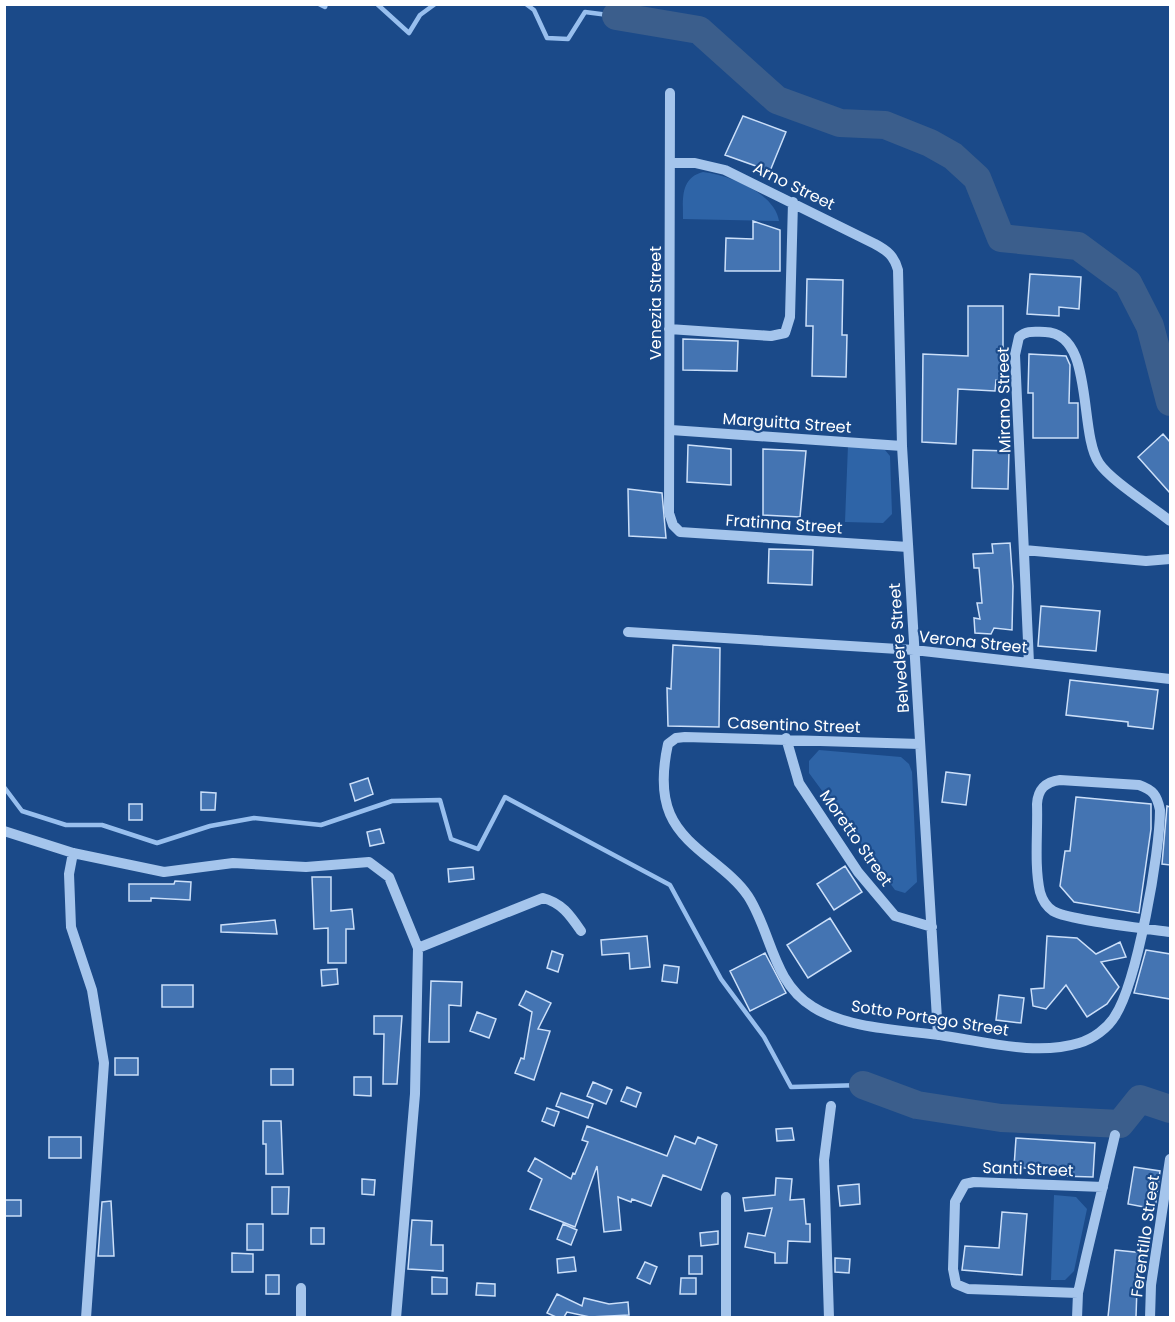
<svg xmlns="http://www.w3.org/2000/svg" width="1175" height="1322" viewBox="0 0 1175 1322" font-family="Poppins,sans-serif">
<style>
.green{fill:#2e64a7}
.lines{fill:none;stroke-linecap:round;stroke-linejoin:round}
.stream{stroke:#98bfee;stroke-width:4.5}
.river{stroke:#3b5e8c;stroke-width:28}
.building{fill:#4474b2;stroke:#cbdff9;stroke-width:1.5}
.minor{stroke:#a5c5ec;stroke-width:10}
.labels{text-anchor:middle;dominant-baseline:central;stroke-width:4.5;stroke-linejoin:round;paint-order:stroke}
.street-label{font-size:16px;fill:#fff;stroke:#1b4a89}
</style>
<rect width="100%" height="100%" fill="#1b4a89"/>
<path class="green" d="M703 172C729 175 775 193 779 221L683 219C683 199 680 178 703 172Z
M848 445 885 450 890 456 892 514 883 523 845 522Z
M819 750 901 757 909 764 912 772 917 882 905 893 895 890 809 773V761Z
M1054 1195 1076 1197 1087 1209 1074 1271 1065 1280H1051Z"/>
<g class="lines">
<path class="stream" d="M319 4 325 7 326 4
M377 4 409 33 420 15 435 4
M526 4 534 10 547 38 568 39 585 12 616 16
M4 787 22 811 66 825H102L157 843 210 826 254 818 321 825 392 801 440 800 451 839 478 849 505 797 670 885 721 979 764 1037 791 1087 863 1085"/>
<path class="river" d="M616 16 699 30 777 100 840 123 885 125 930 143 953 156 977 178 1001 238 1078 246 1128 283 1150 326 1170 402
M863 1085 917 1105 1001 1118 1120 1124 1140 1099 1170 1109"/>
</g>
<path class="building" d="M743 116 786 132 770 171 725 155Z
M753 221 780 230V271H725L726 238 753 239Z
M1030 274 1081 277 1079 309 1059 307V316L1027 314Z
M807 279 843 280 842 335H847L846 377 812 376 813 326H806Z
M968 306H1003V381L996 380 995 391 958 389 956 444 922 442 923 354 968 356Z
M683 339 738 341 737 371 683 370Z
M1029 354 1066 356 1070 365 1069 403H1078V438H1033V393H1028Z
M1163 434 1170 442V493L1138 457Z
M688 445 731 449V485L687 482Z
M763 449 806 451 800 517 763 515Z
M973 450 1009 451 1008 489 972 488Z
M628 489 662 493 666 538 629 536Z
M1010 543 1013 586 1012 630 994 628 991 634 975 633 974 618 980 619 977 603H982L979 568H974L973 554 993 553 992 544Z
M769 549 813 550 812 585 768 583Z
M1041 606 1100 611 1096 651 1038 646Z
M673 645 720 648 719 727 668 726 667 688 671 689Z
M1070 680 1158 690 1153 729 1128 726V722L1066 715Z
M946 772 970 775 966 805 942 802Z
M368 778 373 794 355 801 350 784Z
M201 792 216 793 215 810H201Z
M1076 797 1151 804V829L1139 913 1074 902 1060 886 1065 851H1070Z
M129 804H142V820H129Z
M1167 806 1170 807V865L1162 864Z
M380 829 384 843 370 846 367 832Z
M845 866 862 892 834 910 817 884Z
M473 867 474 879 449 882 448 869Z
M312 877H331V911L352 909 354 929H346V963H328V928L314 929Z
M175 881 191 882 190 900 151 898V901H129V884H174Z
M830 918 851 951 808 978 787 945Z
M275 920 277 934 221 932V925Z
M647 936 650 967 630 969 629 953 602 955 601 940Z
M1047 936 1077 938 1096 954 1120 942 1126 957 1101 962 1119 987 1107 1004 1087 1017 1066 985 1046 1009 1033 1006 1031 989 1044 988Z
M1146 950 1170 954V999L1134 993Z
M552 951 563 955 558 972 547 968Z
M765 953 786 993 750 1011 730 971Z
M664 965 679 967 677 983 662 981Z
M337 969 338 984 322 986 321 970Z
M431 981 462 982 461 1006 449 1005V1042H429Z
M162 985H193V1007H162Z
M526 991 551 1003 538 1029 550 1031 534 1080 515 1073 521 1058 524 1059 532 1012 519 1005Z
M999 995 1024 998 1021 1023 996 1020Z
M477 1012 496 1019 489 1038 470 1031Z
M374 1016H402L397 1084H383L384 1034H374Z
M115 1058H138V1075H115Z
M271 1069H293V1085H271Z
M354 1077H371V1096L354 1095Z
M593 1082 612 1090 606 1104 587 1096Z
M627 1087 641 1093 636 1107 621 1101Z
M561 1093 593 1104 588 1118 556 1106Z
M547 1108 559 1112 554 1126 542 1121Z
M263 1121H281L283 1174H266V1144H263Z
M587 1126 667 1156 675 1136 695 1144 698 1137 717 1145 701 1190 663 1175 651 1206 632 1199 631 1202 618 1197 621 1230 604 1232 597 1166 575 1227 530 1209 542 1179 528 1171 535 1158 571 1179 573 1173 575 1174 588 1142 582 1140Z
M792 1128 794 1140 777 1141 776 1129Z
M49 1137H81V1158H49Z
M1016 1138 1095 1143 1093 1177 1060 1176V1171L1014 1167Z
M1134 1167 1160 1171 1155 1209 1128 1204Z
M776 1178 792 1179 790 1200 804 1199 806 1224H810V1242L788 1241 787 1263H775V1253L745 1247 748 1233 765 1236 772 1208 745 1211 743 1198 775 1195Z
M362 1179 375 1180 374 1195 362 1194Z
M859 1184 860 1204 840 1206 838 1186Z
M272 1187H289L288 1214H272Z
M4 1200H21V1216H4Z
M111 1201 114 1256H98L102 1202Z
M1002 1212 1027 1214 1022 1275 962 1270 965 1246 999 1248Z
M412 1220 432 1221 431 1245H443V1271L408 1269Z
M247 1224H263V1250H247Z
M563 1224 577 1230 571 1245 557 1239Z
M311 1228H324V1244H311Z
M718 1231V1244L701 1246 700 1233Z
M1115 1250 1144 1253 1139 1287H1137L1136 1317H1108Z
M232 1253 253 1254V1272H232Z
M689 1256H702V1274H689Z
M574 1257 576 1271 558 1273 557 1259Z
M835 1258 850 1259 849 1273 835 1272Z
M645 1262 657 1267 650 1284 637 1278Z
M266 1275H279V1294H266Z
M432 1277 447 1278V1294H432Z
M681 1278H696V1294H680Z
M477 1283 495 1284V1296L476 1295Z
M557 1294 582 1306 584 1298 609 1304 628 1302 629 1315 590 1317 567 1312 564 1317H556L547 1313Z"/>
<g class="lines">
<path class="minor" d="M670 93 669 513 673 525 680 532 908 547
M672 163H695L725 170 875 244C888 251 894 256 898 270L902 446 938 1035
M669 329 771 336 785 333 790 317 793 202
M671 430 902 446
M1024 550 1146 561 1170 559
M628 632 914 650 1170 679
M1029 663 1015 355 1019 337C1027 330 1035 332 1045 332 1095 333 1078 432 1099 463 1110 480 1153 507 1170 521
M786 738 799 783 858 872 895 916 932 927
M920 744 685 737 676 738 668 744C663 767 661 793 670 814 685 849 727 865 748 896 772 933 772 982 813 1007 847 1029 905 1030 945 1036 987 1042 1037 1056 1079 1043 1093 1039 1108 1028 1115 1016 1137 982 1160 853 1160 810 1157 795 1153 790 1139 785L1060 780C1045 782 1038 789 1037 804 1038 832 1034 865 1040 892 1042 899 1047 907 1053 911 1067 920 1149 929 1170 932
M4 831 73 853 164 872 233 863 306 867 369 862 389 877 418 948 415 1094 396 1318
M73 853 69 874 71 927 92 990 104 1063 86 1318
M418 948 543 898C562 903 570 915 581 931
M1078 1293 968 1289 956 1284 953 1269 955 1202 965 1184 974 1182 1103 1187
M301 1318V1288
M726 1318V1197
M829 1318 824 1160 831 1106
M1077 1318 1078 1293 1086 1257 1115 1135
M1150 1318 1151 1285 1170 1159"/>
</g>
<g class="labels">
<g class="street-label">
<text transform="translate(794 186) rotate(26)">Arno Street</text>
<text transform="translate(655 303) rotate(-90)">Venezia Street</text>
<text transform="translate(1004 400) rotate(-91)">Mirano Street</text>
<text transform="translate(787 423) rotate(4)">Marguitta Street</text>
<text transform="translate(784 524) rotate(4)">Fratinna Street</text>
<text transform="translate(973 642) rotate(6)">Verona Street</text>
<text transform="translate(899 648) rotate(-94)">Belvedere Street</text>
<text transform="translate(794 725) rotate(2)">Casentino Street</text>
<text transform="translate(856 838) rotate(55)">Moretto Street</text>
<text transform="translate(930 1018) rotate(9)">Sotto Portego Street</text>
<text transform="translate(1028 1169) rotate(2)">Santi Street</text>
<text transform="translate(1145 1236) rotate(-82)">Ferentillo Street</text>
</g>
</g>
<rect width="1175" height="1322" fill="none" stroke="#ffffff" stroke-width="12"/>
</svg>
